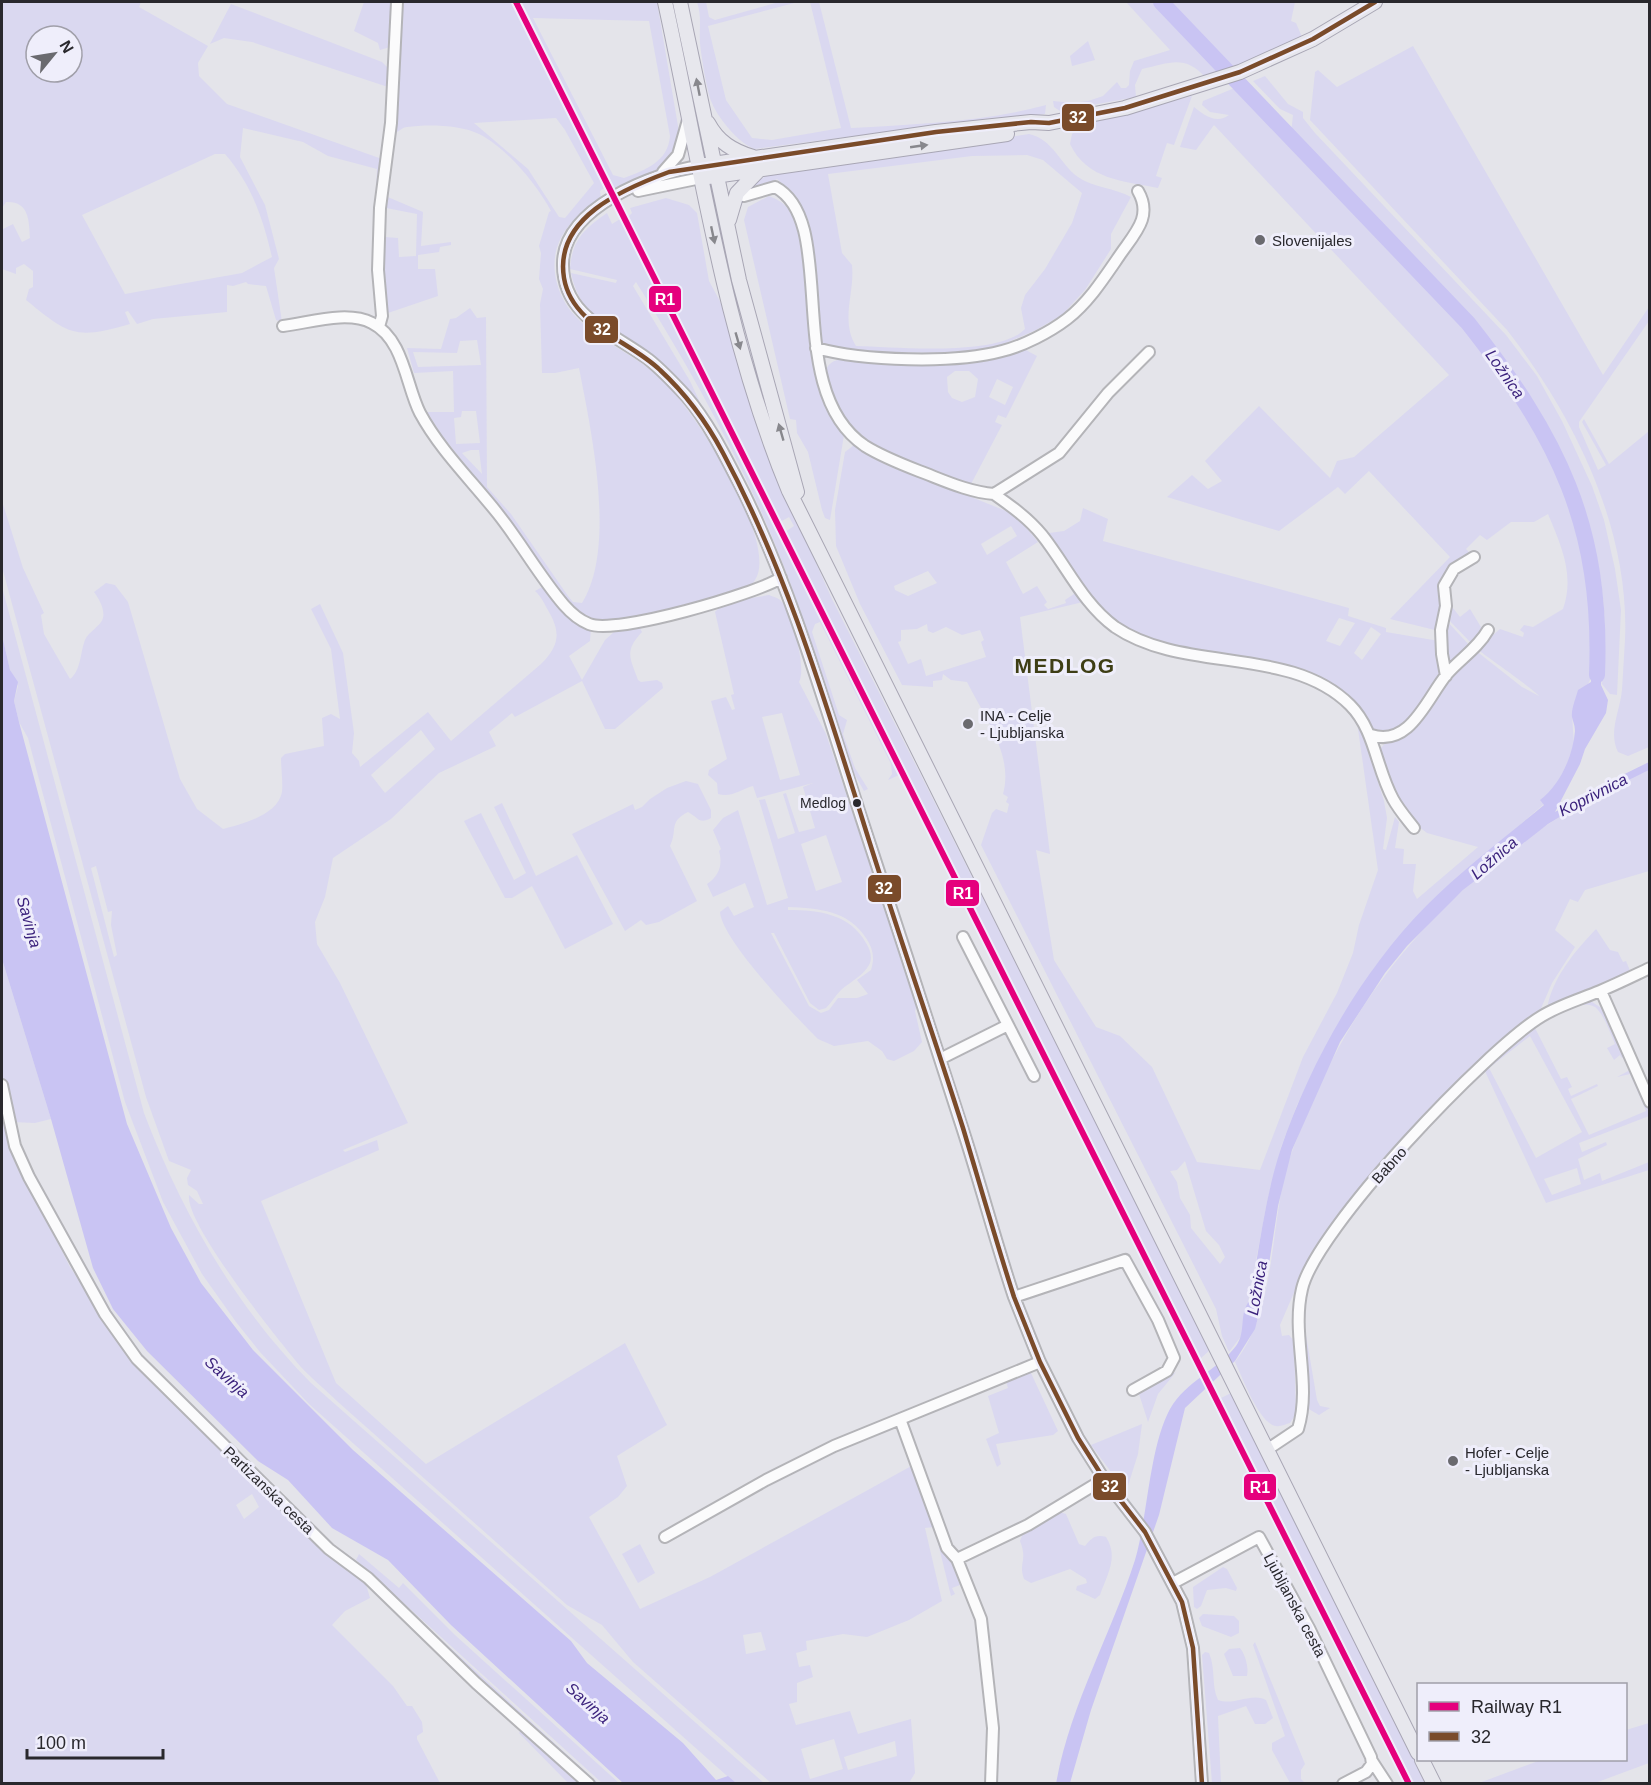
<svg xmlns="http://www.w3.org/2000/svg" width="1651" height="1785" viewBox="0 0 1651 1785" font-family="Arial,sans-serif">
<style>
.green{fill:#dad8f0;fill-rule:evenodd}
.water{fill:#c9c4f3}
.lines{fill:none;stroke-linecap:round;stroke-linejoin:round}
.river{stroke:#c9c4f3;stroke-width:16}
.minor-casing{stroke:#b4b4b8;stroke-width:14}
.major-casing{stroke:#a8a6b4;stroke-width:16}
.minor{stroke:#fbfbfc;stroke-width:10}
.major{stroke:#e7e7ed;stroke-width:14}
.bus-1-casing{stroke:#efeefb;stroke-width:9}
.bus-1{stroke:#7a4b2a;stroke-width:4.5}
.rail-1-casing{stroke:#efeefb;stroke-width:10}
.rail-1{stroke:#e5007d;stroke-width:6}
.oneway{fill:#88888d}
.poi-dot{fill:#6a6a6f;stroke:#efeefb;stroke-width:2}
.bus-dot{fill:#29282d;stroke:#efeefb;stroke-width:2}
.labels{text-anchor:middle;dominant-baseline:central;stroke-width:6;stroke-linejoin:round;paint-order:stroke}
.bus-label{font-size:14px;fill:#29282d;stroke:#efeefb;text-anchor:end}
.poi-label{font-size:15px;fill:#29282d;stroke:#efeefb;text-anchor:start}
.street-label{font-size:15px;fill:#29282d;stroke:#efeefb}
.water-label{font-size:16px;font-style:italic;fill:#3b227c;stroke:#efeefb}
.district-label{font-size:21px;font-weight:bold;letter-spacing:1.5px;fill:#3e3e15;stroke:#efeefb}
.line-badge{stroke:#efeefb;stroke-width:2}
.badge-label{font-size:16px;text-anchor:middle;font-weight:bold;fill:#fff}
</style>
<rect width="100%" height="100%" fill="#e4e4ea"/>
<path class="green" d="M2 2H141L139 7 208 46 198 63 199 76 227 104 382 159 375 216 377 169 328 156 303 142 243 128 240 157 265 205 279 259 274 268 282 322 276 320 266 286 248 284 246 282 233 286 227 285V312L153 319 137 324 128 311 125 312 130 324C75 340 69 335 26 300L29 289 33 287V271L24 264 16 268V274L2 269 3 229 13 224 22 242 30 238C29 220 29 201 6 202L2 208ZM36 36H72V72H36ZM215 154H225C252 185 263 219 272 257L242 273 125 294 82 215Z
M364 2H396L390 47 380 50 378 43 354 31Z
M399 2H512L604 188 600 191 601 199C564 221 542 253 562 297 579 334 634 352 663 380 692 408 780 542 755 580 746 595 717 598 701 602 673 608 627 626 599 622 592 621 584 617 578 614L495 501 443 437 427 412H454L453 371 414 373 407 348 441 349 450 319 456 318 470 308 477 318 486 317 487 487 511 514 568 596 573 602 582 603C617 547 591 430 579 368L555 373H542L540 304 543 289 539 279 541 253 539 246 549 212 551 211C537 185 507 148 479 134 461 125 428 124 407 127 400 128 397 134 391 135ZM556 118 565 130 594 183 565 218 559 217 528 169 474 123ZM477 340 481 365 418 367 413 352 457 353 460 341ZM462 411H476L480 443 456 444 454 418 461 417ZM471 450H479L482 474 462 453Z
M519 2H657L679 132C679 166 647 178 620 190L618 188 613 190ZM533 18 649 21 670 136C668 162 645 170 624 178L613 175Z
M697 2H706L709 17 715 20 779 2H798L708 26 726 100 752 138 772 140 841 128 810 2H819L851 128C915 124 984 122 1046 105L1045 114 911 132 877 133 755 149C739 144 718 118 712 103 707 93 701 54 700 43 699 28 702 17 697 2Z
M1126 2H1154L1221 73 1206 78C1185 54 1170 63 1142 69L1135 85 1136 97 1060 111 1054 107 1053 101 1073 103 1088 101 1103 96 1117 82 1121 88H1126L1129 85 1130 71 1134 61 1170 50Z
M1165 2H1295L1291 21 1296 23 1302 37 1231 70Z
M231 4 382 62 388 68 391 88 252 42 224 38 210 44Z
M1088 41 1095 60 1072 66 1070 56Z
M1413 46 1603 375 1649 307V321L1579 422V427L1598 470 1606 465 1582 422 1584 419 1609 464 1649 431V747L1628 756 1618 752C1608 732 1620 711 1622 690 1623 673 1624 656 1625 640 1630 528 1574 416 1507 330L1310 120 1315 72 1318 70 1337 87Z
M1265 76 1288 104 1303 112V118L1315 133 1506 335 1537 376 1562 421 1592 486 1604 520 1615 569 1621 610 1617 695 1610 694 1602 684C1605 655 1606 626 1603 598 1588 454 1501 354 1406 255 1368 214 1330 173 1291 133L1293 115 1280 109 1253 81Z
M1237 87 1478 343 1510 385 1536 428 1559 473 1579 529 1591 588 1593 651 1590 680 1572 716 1574 744 1566 767 1544 804 1426 906 1374 968 1324 1049 1297 1105 1281 1147 1267 1202 1242 1335 1229 1352 1222 1336 1216 1309 981 845 992 813 996 809 1007 813 1009 804 1006 802 1008 797 1003 794C1014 755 984 716 967 682L951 680 943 674 942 680 933 681V687L902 685 860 604 836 546 835 510 845 452 854 445 934 482 1016 515 1038 542 1006 562 1023 594 1037 586 1047 602 1044 605 1048 609 1066 603 1065 600 1074 594 1073 590 1076 589 1083 602 1020 617 1050 854 1036 850 1054 960 1096 1027 1120 1036 1152 1067 1197 1162 1260 1170 1303 1057 1337 993 1353 953 1359 925 1378 870 1357 722 1363 733 1384 801 1387 818 1383 849 1386 850 1395 817 1399 822 1395 848 1404 849 1403 864H1416L1413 891 1417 899 1478 847 1427 833 1402 814 1378 751 1475 650 1522 687 1539 696C1536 691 1486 656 1477 649L1500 629 1523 637 1524 633 1520 630 1524 625 1533 627 1563 609C1575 575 1561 545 1548 514L1534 522H1511L1487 540 1480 535 1466 549 1469 552C1448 574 1441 603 1439 631L1390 619 1450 557 1369 471 1345 494 1338 487 1279 531 1167 497 1192 475 1208 489 1222 481 1205 461 1259 406 1330 478 1337 461 1354 457 1449 375 1214 125 1196 150 1180 147 1194 107C1203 114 1216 125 1229 115L1210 112 1202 105 1203 101ZM1011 526 1017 536 987 555 981 544ZM928 571 937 583 908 596 895 590 894 586ZM927 624 928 631 933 633 946 627 962 635 980 630 984 640 981 642 986 657 926 676 921 659 908 664 898 642 901 641V630L917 629ZM1185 1161 1206 1231 1219 1245 1225 1257 1220 1264 1191 1228 1190 1215 1180 1198 1177 1182 1170 1171 1177 1170Z
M1192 96 1174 145 1167 143 1156 176 1162 178 1158 188C1124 181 1087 180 1070 144L1072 134 1080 126Z
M1029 134C1053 139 1060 164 1078 177 1094 188 1115 188 1131 197L1111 234V249L1085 290 1062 315 1036 330 997 347 957 353 844 352 823 343 819 335 809 222 795 195 777 179 755 190 746 188 771 173ZM1027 155 1043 160 1082 193 1072 223 1045 269 1025 295 1021 308 1025 329C998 357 895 347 856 346 840 320 855 293 852 265L842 253 828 174 972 156Z
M383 195 423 212 421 246 451 242V245L440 247 439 252 418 255V269H435L438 296 388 313 383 307ZM386 208 417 214 416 256 399 257 398 238 385 237Z
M769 196C776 199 783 202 788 209 812 240 806 334 816 377 821 400 834 414 844 435L830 520 825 518 822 510 808 452 797 433 796 420 790 419 744 220 748 207Z
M666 198 689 205 697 213 709 281 722 305 760 437 832 599 1209 1347 1210 1350 1200 1359 801 565 785 532 794 526 789 517 780 522 627 218 632 213 630 208Z
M607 213 612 224 620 219 899 775 888 780 892 774 891 764 820 622 815 624 812 632 839 715 847 720 843 734 855 768 868 789 864 791 851 768C833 711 816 655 796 599 758 490 697 379 636 282L633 286 690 381 704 411C689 389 671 369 649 353 614 326 581 321 571 273L616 283 617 280 570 269C572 240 584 229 607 213Z
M1022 348 1037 356 1006 418 998 415 995 422 1002 425 970 486C914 464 852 451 830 388 827 380 822 370 831 363 840 356 860 362 871 362 921 362 972 352 1022 348ZM955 371H969L978 379 975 397 962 402 952 398 948 392 947 377ZM997 379 1013 387 1005 405 989 397Z
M2 501 23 568 44 613 41 615 44 634 70 679C81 671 80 653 85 640 88 632 101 626 103 618 105 609 99 599 94 592L106 583 115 585 128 602 180 779 197 809 223 829C242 824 278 815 282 792 283 781 281 768 281 758L285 754 324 746 322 718 331 714 340 719 331 649 311 609 320 604 343 653 354 733 352 753 359 761 360 767 428 712 451 741 541 664C559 646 561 633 549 612 545 605 541 596 535 591L544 586 565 612 591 628 590 641 569 656 582 680 605 640 615 631 639 626 642 632C624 651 630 658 638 680L641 682 657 680 662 683 663 688 615 729H605L582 681 515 717 512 713 489 732 496 746 439 773 391 819 333 858 325 897 315 922 317 944 340 983 408 1123 343 1150 345 1152 377 1140 379 1150 261 1201 336 1383 426 1464 625 1343 667 1425 617 1456 627 1486 618 1497 589 1517 640 1609 710 1577 915 1464 960 1585 952 1588 955 1594 951 1596 934 1527 925 1528 942 1601 909 1620 867 1637 843 1634 806 1641 807 1650 796 1653 799 1667 810 1665 813 1677 797 1683V1702L789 1704 796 1725 850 1711 858 1734 911 1719 915 1773 909 1783H771L633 1662 602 1625 567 1605 338 1402C326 1390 312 1379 301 1367 279 1341 185 1224 189 1195L199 1204H203L197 1191 188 1185 187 1178 191 1170 169 1161 146 1097 2 567ZM421 730 435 749 385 793 371 775ZM96 866 108 912 112 911 111 925 117 955 114 957 91 868ZM761 1632 766 1650 746 1654 743 1635ZM834 1739 843 1769 810 1779 801 1749ZM895 1741 897 1756 848 1770 844 1757Z
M1083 508 1108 519 1103 541 1349 608 1348 616 1386 628V632L1439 641 1440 678 1408 723 1393 733 1373 731 1331 686 1168 645 1118 625 1099 610 1047 536 1049 533 1064 531 1080 521ZM1339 618 1355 623 1340 646 1326 641ZM1371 627 1381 634 1362 660 1354 653Z
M2 587 144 1113C182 1213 235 1306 311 1383L764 1783H735L309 1404 260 1352 236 1322 202 1274 163 1202 125 1102 28 738 19 722 14 701 18 686 10 670 2 635Z
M769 595C774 597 779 598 782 602 792 615 807 668 799 682L826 734 917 1005 915 1011 922 1042 914 1051 894 1061 887 1059 882 1051 868 1041 834 1046 818 1039C795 1016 722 940 720 912L728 906 734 916 754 907 745 883 713 897 707 884C719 876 723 865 719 851L721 849 713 830 723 818 738 810 767 905 788 898 759 800 765 799 778 839 795 833 783 794 786 793 799 832 815 828 803 787 813 783 757 798 753 786C741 789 732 798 718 794L717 783 708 775 709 770 727 759 711 701 726 697 732 710 735 709 731 695 734 694 715 612C725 600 754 598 769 595ZM782 713 800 775 780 780 762 717ZM826 835 842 882 816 891 801 844ZM788 907C819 908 849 911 866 938 873 948 875 958 871 970L857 980 868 994 857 998H838L829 1010 821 1013 809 1006 771 933H774L810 1003 819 1010 826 1008C832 1002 835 996 841 990 850 982 864 975 869 965 873 958 870 949 866 943 850 914 819 910 788 910Z
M1449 603 1460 617 1470 609 1481 627 1479 639 1473 645 1445 616Z
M1445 619 1470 646 1450 668 1445 666Z
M1649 770V871L1585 890 1578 902 1570 899 1555 930 1575 947 1552 983 1539 1013 1418 1126 1358 1189 1309 1258 1280 1325 1282 1336 1289 1335 1294 1341 1296 1414 1290 1423C1286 1424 1280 1427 1276 1426 1259 1424 1242 1376 1235 1362 1275 1311 1270 1235 1285 1175 1291 1150 1302 1127 1312 1103 1376 950 1499 836 1649 770Z
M686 781 698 784 711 810V818C699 825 698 817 688 812 668 822 678 830 670 846L697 901 659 922 646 925 641 920 625 931 572 834 633 804 635 810 642 807 650 799 667 788Z
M502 803 536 876 577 855 613 924 565 949 532 886 512 898H505L464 821 481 813 514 880 526 873 494 807Z
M1596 929 1610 950 1618 952 1623 962 1626 961 1631 973 1547 1009C1552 978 1575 951 1596 929Z
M2 959 51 1119 35 1123 12 1122 2 1073Z
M1589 1000 1603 1009 1626 1056 1622 1058 1620 1055 1614 1060 1607 1048 1615 1044C1610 1033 1606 1019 1598 1010 1586 994 1548 1019 1535 1028L1561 1079 1567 1077 1572 1087 1568 1089 1571 1096 1597 1084 1598 1086 1571 1099 1589 1135 1646 1111 1630 1074 1617 1077 1632 1069 1647 1102 1649 1116 1579 1143 1582 1152 1606 1142 1607 1145 1578 1159 1584 1180 1600 1173 1602 1181 1649 1162V1170L1546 1203 1484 1069C1517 1039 1547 1015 1589 1000ZM1530 1036 1582 1132 1536 1158 1489 1068ZM1577 1168 1581 1184 1552 1195 1544 1179Z
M2 1099 12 1148 49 1225 70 1267 133 1360 365 1581 370 1598 345 1611 332 1625 393 1686 407 1706H412L422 1722 423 1732 417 1736V1739L440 1783H2ZM252 1494 259 1507 244 1519 236 1505Z
M1303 1335H1306L1317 1400 1320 1406 1330 1408 1319 1415 1307 1408Z
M1030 1371 1058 1431 1053 1435 996 1444 1001 1464 997 1467 986 1439 999 1433 988 1396 1008 1388 1006 1381Z
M1176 1372 1158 1394 1148 1422 1139 1394Z
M1231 1393 1234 1396 1427 1783H1414L1221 1398Z
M1142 1424 1138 1454 1126 1492 1091 1445Z
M1059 1512 1066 1514 1079 1544 1085 1546C1092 1538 1095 1534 1106 1537 1119 1557 1107 1575 1100 1595L1095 1599 1076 1590 1077 1586 1087 1583 1086 1579 1070 1569 1031 1583 1024 1579C1018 1563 1028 1561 1020 1541L1023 1533Z
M640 1544 655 1573 638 1583 622 1554Z
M359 1554 399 1588 403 1583 455 1635 619 1783H602L356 1560Z
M1223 1567 1227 1569 1237 1588 1236 1591 1226 1588 1207 1590 1201 1606 1197 1609 1194 1607 1193 1587Z
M397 1598 421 1621 598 1783H593L395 1602Z
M1203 1614 1234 1616 1239 1621V1633L1231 1637 1202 1626 1199 1618Z
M1255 1642 1305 1764 1301 1770V1779L1305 1783H1290L1272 1750V1743L1285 1736 1253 1645Z
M1240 1648C1245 1654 1249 1667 1247 1676H1233L1224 1654 1229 1649Z
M1205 1652 1209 1653C1216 1669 1211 1686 1218 1700 1235 1706 1251 1692 1266 1700L1273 1718 1265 1724H1255L1246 1706 1218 1716 1221 1783H1212L1202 1655Z
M1649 1723V1763L1595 1783H1479L1541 1760H1626V1730Z
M521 1730 580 1783H568L519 1733Z"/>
<path class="water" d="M2 635 10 670 18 682 14 701 19 722 127 1124 171 1228 201 1283 253 1350 353 1450 571 1641 587 1663 683 1743 716 1780 728 1776 736 1783H623L451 1625 388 1560 332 1528 288 1480 258 1461 147 1351 113 1309 93 1268 51 1119 2 959Z
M1603 651 1601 685 1608 700 1606 713 1585 749 1580 764 1555 812 1590 791 1649 762V770L1588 800 1548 824 1463 890 1407 946 1385 973 1340 1042 1292 1150 1278 1206 1265 1290 1255 1329 1235 1361 1185 1408 1159 1515 1091 1710 1070 1783 1056 1784C1070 1705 1111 1635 1135 1560 1148 1516 1149 1448 1170 1409 1186 1381 1218 1370 1236 1346 1247 1331 1238 1314 1250 1300 1259 1249 1265 1197 1281 1148 1311 1061 1361 972 1426 906 1462 870 1504 838 1544 805L1540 800C1560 785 1573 756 1575 731 1575 725 1573 722 1572 717 1571 709 1576 698 1578 690L1591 682 1593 657Z"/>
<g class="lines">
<path class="river" d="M1161 2 1468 323C1558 437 1603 526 1597 675"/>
<g class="minor-casing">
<path id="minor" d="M699 166C653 173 562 208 563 265 563 316 613 333 648 359 662 370 674 383 686 396 710 424 727 460 744 493 795 598 826 710 862 820 895 921 929 1023 961 1124 980 1182 995 1240 1014 1297L1040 1362 1078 1438 1104 1479 1145 1532 1182 1602 1193 1648 1202 1784
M663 172 678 155 688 120
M638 191 701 178
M744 196 775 187C841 222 780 389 865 446 881 456 901 464 919 471 943 480 968 492 994 494L1059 453 1108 393 1149 352
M283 326C309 323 347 310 372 323 404 339 406 386 420 413 440 450 472 481 498 514 521 543 540 577 564 605 571 613 579 620 589 624 616 635 755 594 781 578
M379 327 382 316 378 270 380 208 391 123 397 2
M816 348C863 361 954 364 1002 351 1023 346 1050 332 1067 319 1090 301 1106 275 1122 252 1137 231 1152 215 1138 191
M994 494C1011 506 1028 518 1042 535 1066 565 1083 604 1115 627 1184 674 1290 645 1350 705 1375 730 1376 768 1393 799 1399 810 1407 819 1414 828
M1446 676 1442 654 1441 630 1446 606 1444 586 1454 569 1474 557
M1371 735C1410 748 1427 698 1447 674 1460 659 1478 648 1488 630
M963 937 1008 1025
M1601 991 1650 1102
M940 1059 1008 1025 1034 1076
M2 1085 15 1146 29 1177 105 1314 137 1359 329 1549 368 1578 476 1683 589 1784
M1014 1297 1125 1260 1158 1320 1174 1358 1167 1371 1133 1390
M900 1419 947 1548 957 1559
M1268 1449 1298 1429C1312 1384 1291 1335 1302 1289 1315 1230 1487 1049 1542 1016 1560 1005 1581 999 1600 991 1617 984 1633 976 1650 968
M665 1537 766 1480 834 1446 1040 1362
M1173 1583 1259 1537 1309 1628 1371 1757 1372 1764 1366 1772 1343 1784
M1372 1761 1387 1784
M991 1784 993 1728 981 1619 957 1559 1028 1525 1104 1479"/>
</g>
<g class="major-casing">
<path id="major" d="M665 2C701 166 724 334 789 491L1418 1753
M680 2 739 280 797 492
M708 123C718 142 733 151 753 157
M699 166 936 132 1031 122 1049 123 1125 108 1240 72 1313 39 1375 2
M708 177 1007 134
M729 220 737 193 759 170
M1422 1760 1434 1784"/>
</g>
<use href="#minor" class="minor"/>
<use href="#major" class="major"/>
<g class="bus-1-casing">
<path id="bus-1" d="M1202 1784 1193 1648 1182 1602 1145 1532 1104 1479 1078 1438 1040 1362 1014 1297C996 1241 980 1185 963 1128 930 1024 894 922 862 818 823 694 785 568 723 453 706 421 686 394 660 370 629 340 572 326 564 278 554 218 623 189 669 172L936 132 1031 122 1049 123 1125 108 1240 72 1313 39 1375 2"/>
</g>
<use href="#bus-1" class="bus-1"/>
<g class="rail-1-casing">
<path id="rail-1" d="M516 2 1409 1784"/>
</g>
<use href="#rail-1" class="rail-1"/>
</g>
<defs><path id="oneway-solid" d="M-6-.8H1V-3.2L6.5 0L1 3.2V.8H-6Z" transform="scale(1.5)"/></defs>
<g class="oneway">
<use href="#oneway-solid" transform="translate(698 87) rotate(-101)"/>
<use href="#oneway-solid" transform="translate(919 146) rotate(-8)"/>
<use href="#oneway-solid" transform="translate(713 235) rotate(78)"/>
<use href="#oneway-solid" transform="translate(738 341) rotate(74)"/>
<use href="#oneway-solid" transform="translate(781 432) rotate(-106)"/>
</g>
<g class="poi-dot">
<circle cx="1260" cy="240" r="6"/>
<circle cx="968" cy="724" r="6"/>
<circle cx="1453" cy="1461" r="6"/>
</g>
<circle class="bus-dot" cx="857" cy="803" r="5"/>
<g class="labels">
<g class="bus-label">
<text x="846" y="803">Medlog</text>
</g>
<g class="poi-label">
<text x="1272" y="240">Slovenijales</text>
<text x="980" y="715">INA - Celje<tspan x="980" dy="17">- Ljubljanska</tspan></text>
<text x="1465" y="1452">Hofer - Celje<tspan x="1465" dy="17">- Ljubljanska</tspan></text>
</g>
<g class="street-label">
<text transform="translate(1389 1165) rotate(-48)">Babno</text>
<text transform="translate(269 1490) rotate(44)">Partizanska cesta</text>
<text transform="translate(1295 1605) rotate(62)">Ljubljanska cesta</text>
</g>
<g class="water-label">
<text transform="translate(1505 374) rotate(55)">Ložnica</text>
<text transform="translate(1593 795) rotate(-27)">Koprivnica</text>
<text transform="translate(1494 858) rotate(-41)">Ložnica</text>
<text transform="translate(29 922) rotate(74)">Savinja</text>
<text transform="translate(1257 1288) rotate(-80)">Ložnica</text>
<text transform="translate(227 1377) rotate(42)">Savinja</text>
<text transform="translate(588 1703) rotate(42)">Savinja</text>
</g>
<g class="district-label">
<text x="1065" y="665">MEDLOG</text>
</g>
</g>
<g class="line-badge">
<rect x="1061" y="103" width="34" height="29" rx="6" fill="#7a4b2a"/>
<rect x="648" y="285" width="34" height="28" rx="6" fill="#e5007d"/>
<rect x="584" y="315" width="35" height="29" rx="6" fill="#7a4b2a"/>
<rect x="867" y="874" width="35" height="29" rx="6" fill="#7a4b2a"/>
<rect x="945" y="879" width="35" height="28" rx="6" fill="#e5007d"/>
<rect x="1092" y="1472" width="35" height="29" rx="6" fill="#7a4b2a"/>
<rect x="1243" y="1473" width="34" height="28" rx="6" fill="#e5007d"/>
</g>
<g class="badge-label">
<text x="1078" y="123">32</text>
<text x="665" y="305">R1</text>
<text x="602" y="335">32</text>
<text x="884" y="894">32</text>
<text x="963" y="899">R1</text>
<text x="1110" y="1492">32</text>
<text x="1260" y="1493">R1</text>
</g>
<rect width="1651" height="1785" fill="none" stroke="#29282d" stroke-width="6"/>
<rect x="1417" y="1683" width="210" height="78" fill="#efeefb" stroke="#a09fa9" stroke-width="1.5"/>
<rect x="1429" y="1702" width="30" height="9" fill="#e5007d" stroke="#a09fa9" stroke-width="1.5"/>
<text x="1471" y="1713" font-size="18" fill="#29282d">Railway R1</text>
<rect x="1429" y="1732" width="30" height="9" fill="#7a4b2a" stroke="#a09fa9" stroke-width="1.5"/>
<text x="1471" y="1743" font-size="18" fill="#29282d">32</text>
<g transform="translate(54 54) rotate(60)"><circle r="28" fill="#efeefb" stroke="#a09fa9" stroke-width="1.5"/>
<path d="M0-4.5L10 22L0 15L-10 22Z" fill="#6a6a6f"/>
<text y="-9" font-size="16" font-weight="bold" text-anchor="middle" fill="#29282d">N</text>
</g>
<path d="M27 1749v9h136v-9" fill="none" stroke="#29282d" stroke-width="3"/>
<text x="36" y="1749" font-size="18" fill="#29282d" stroke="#efeefb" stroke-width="4.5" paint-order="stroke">100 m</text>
</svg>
